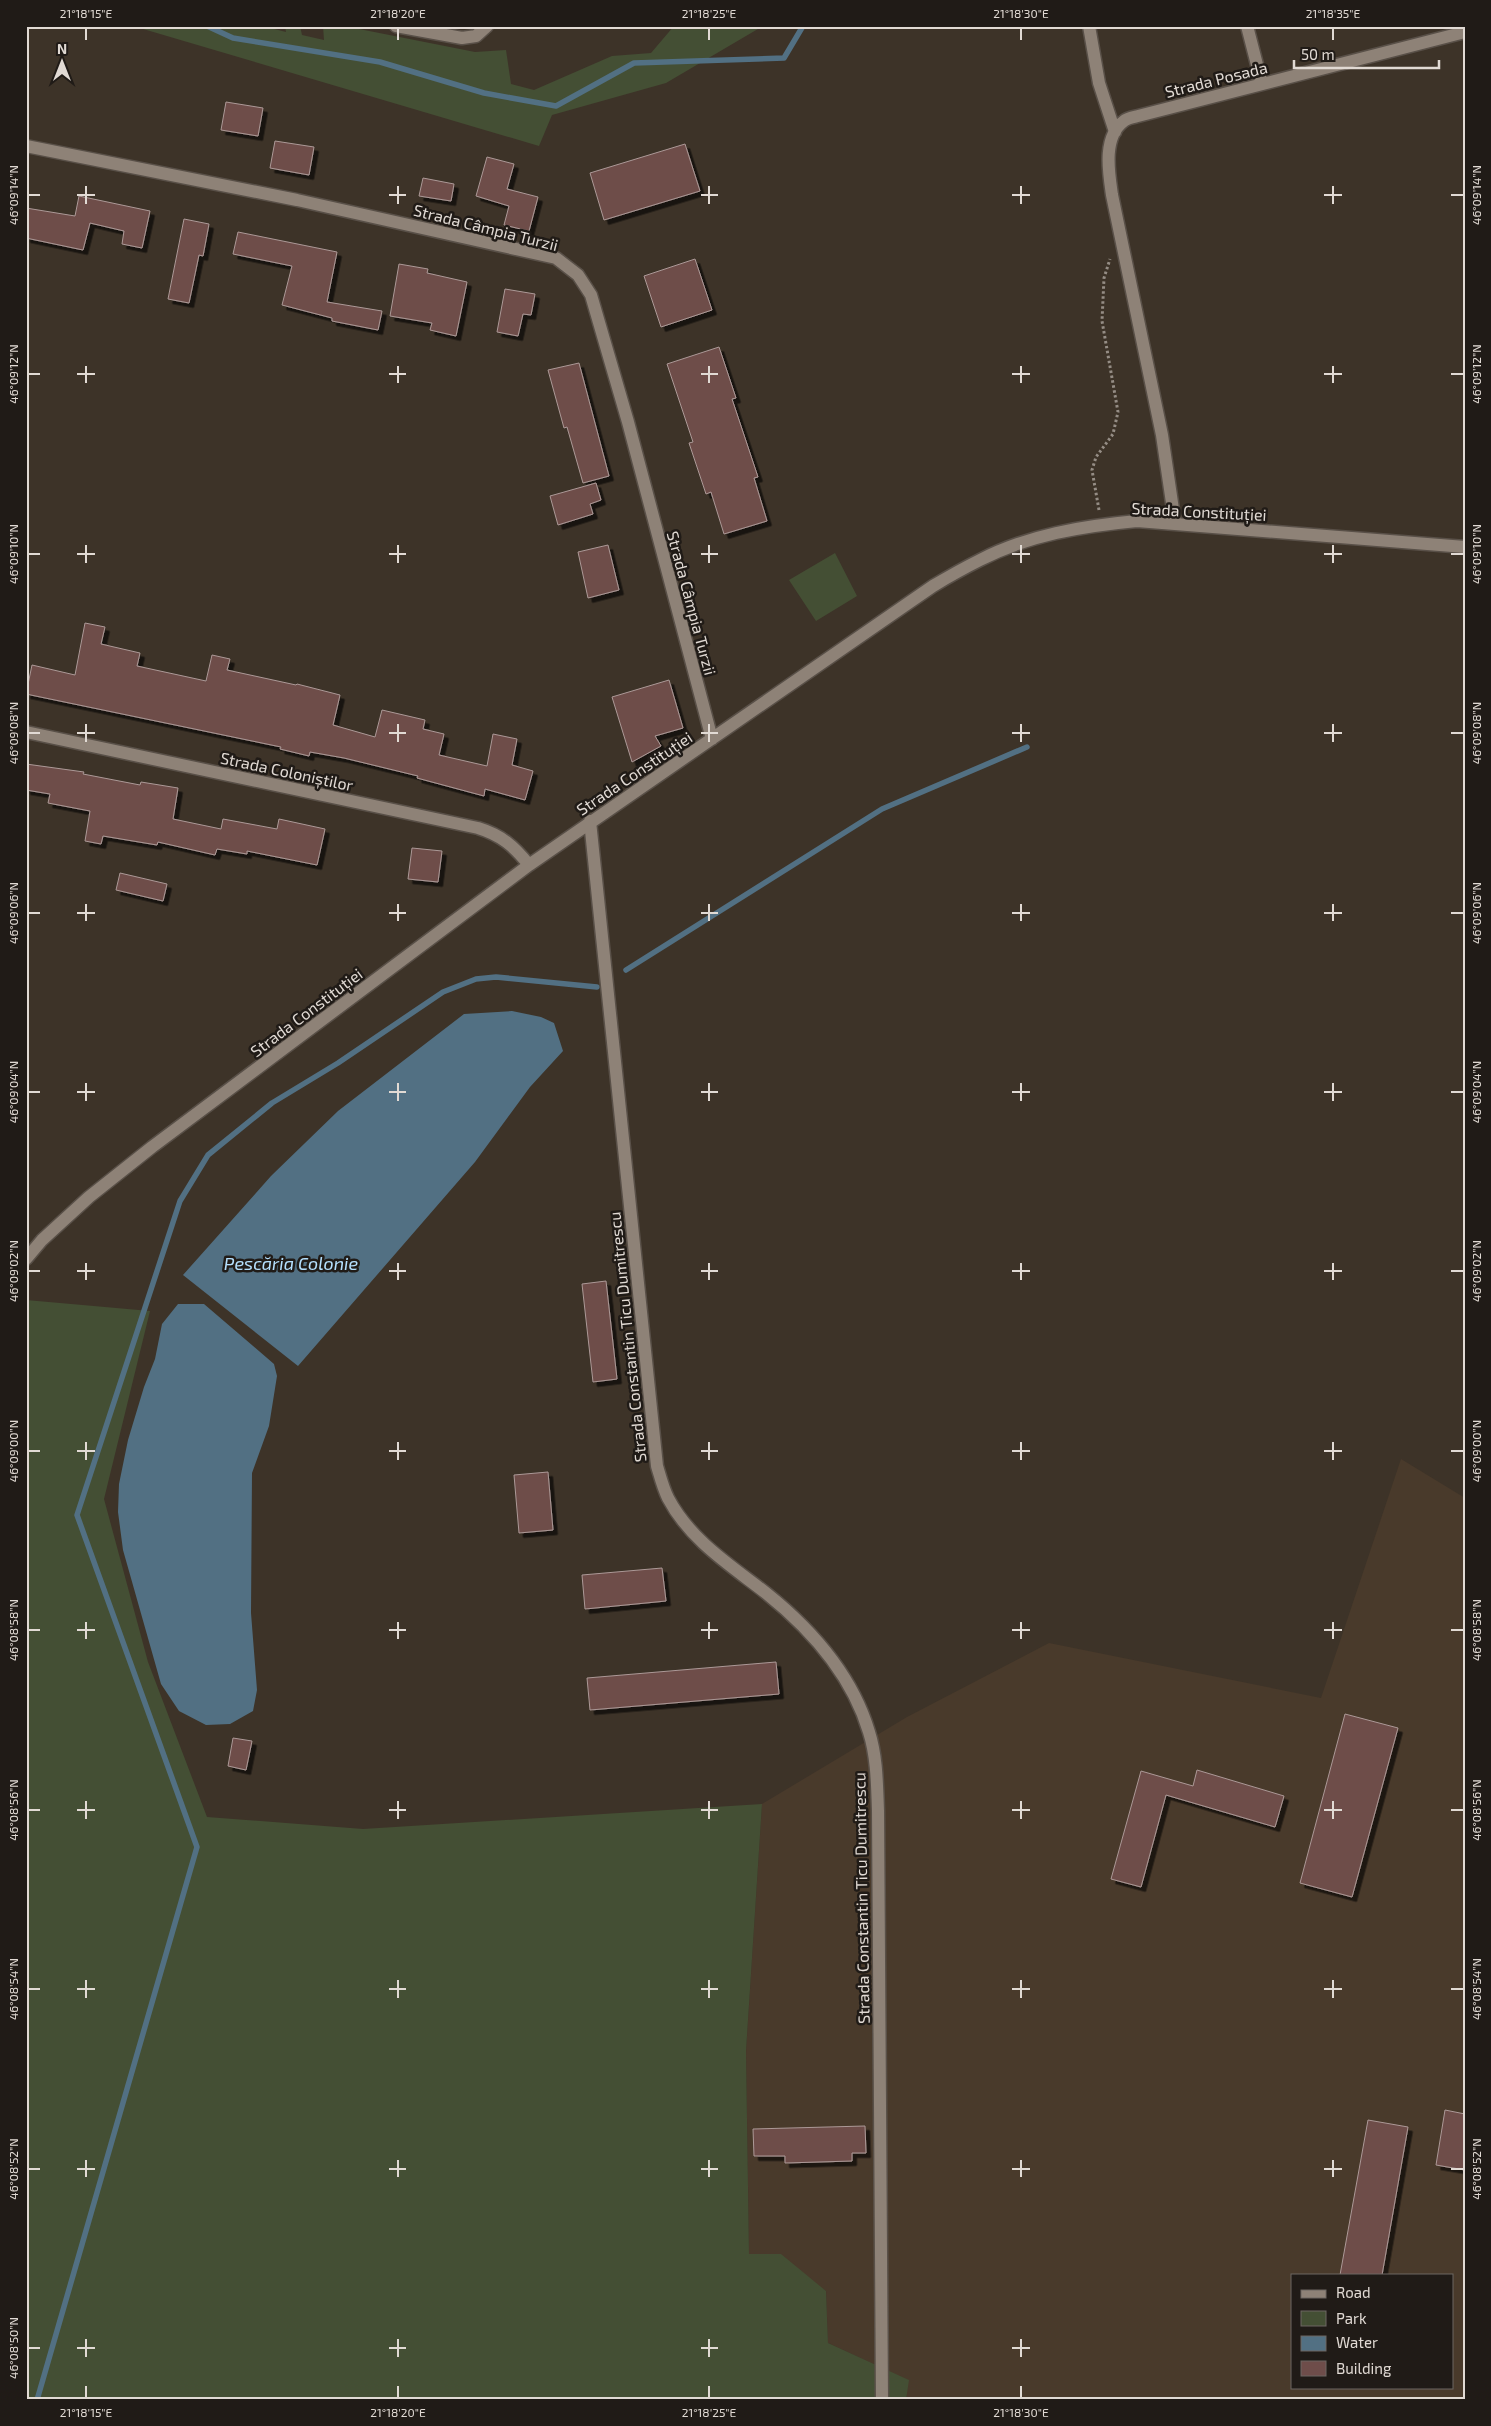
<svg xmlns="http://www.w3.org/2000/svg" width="1491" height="2426" viewBox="0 0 1491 2426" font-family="'Exo 2',sans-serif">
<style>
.built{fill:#493a2b;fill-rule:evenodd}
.green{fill:#444f34}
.water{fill:#527083}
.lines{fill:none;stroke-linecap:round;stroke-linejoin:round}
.stream{stroke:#527083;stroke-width:5.5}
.building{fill:#6e4d4a;stroke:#ac9997;filter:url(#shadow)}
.minor-casing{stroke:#595048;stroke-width:15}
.path{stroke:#958d85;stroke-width:3;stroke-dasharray:2.5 2.5;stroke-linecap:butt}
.minor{stroke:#8e8277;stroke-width:12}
.ticks{fill:none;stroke:#e1dad4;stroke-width:2}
.labels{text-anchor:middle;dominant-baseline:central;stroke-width:5;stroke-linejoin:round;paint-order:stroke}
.street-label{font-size:16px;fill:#e1dad4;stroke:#201b17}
.water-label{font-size:18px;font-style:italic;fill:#b5e0fe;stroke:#201b17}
.neatline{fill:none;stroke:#e1dad4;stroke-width:2}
.ticks-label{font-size:12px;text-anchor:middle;fill:#e1dad4}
</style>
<defs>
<filter id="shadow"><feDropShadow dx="4.5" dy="4.5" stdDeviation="0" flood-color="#0009"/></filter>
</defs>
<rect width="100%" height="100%" fill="#3d3328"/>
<path class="built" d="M1401 1459 1465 1498V2400H906L908 2380 828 2343 826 2291 749 2254 746 2051 762 1804 907 1717 1049 1643 1321 1698ZM1292 2275H1452V2387H1292Z"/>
<path class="green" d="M133 26H263L286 32 285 26H300L302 35 324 40 323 26H344L475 52 506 50 511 84 534 90 612 56 651 53 674 26H763L666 83 552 115 539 146Z
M835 553 857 596 816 621 789 580Z
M26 1300 150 1311 104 1499 148 1662 207 1817 363 1829 762 1804 746 2051 749 2254H781L826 2291 828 2343 909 2380 906 2400H26Z"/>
<path class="water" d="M512 1011 541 1017 554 1023 563 1051 530 1087 475 1162 298 1366 183 1275 271 1176 338 1111 464 1014Z
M178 1304H204L274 1364 277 1376 269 1426 252 1473 251 1613 257 1690 253 1711 230 1724 206 1725 179 1711 161 1684 123 1550 118 1512 119 1484 128 1440 144 1387 155 1359 162 1324Z"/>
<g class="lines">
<path class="stream" d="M207 26 233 38 380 62 484 93 556 106 634 63 784 58 803 26
M626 970 882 809 1027 747
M37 2400 197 1847 77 1515 180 1201 208 1155 272 1103 338 1063 443 992 476 979 496 977 597 987"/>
</g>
<path class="building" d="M226 102 263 108 258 136 221 130Z
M275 141 314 147 309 175 270 168Z
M685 144 700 191 604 220 590 173Z
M487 157 514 164 507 189 538 197 529 231 504 225 509 206 476 196Z
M423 178 454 184 451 201 419 196Z
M79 196 150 211 142 248 122 244 124 231 90 223 83 250 26 238V208L75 216Z
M184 219 209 224 203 256 199 255 189 303 168 299Z
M238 232 337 252 327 302 382 311 378 330 332 321V318L282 305 292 266 233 254Z
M695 259 712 310 661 327 644 276Z
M399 264 428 269 427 273 467 282 456 336 430 330 432 323 390 316Z
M505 289 535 294 531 315 523 314 518 336 497 332Z
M719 347 736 398 732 399 758 477 754 478 767 521 724 534 711 492 706 494 689 443 693 442 667 364Z
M579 363 609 476 583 483 567 427 564 428 548 370Z
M596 483 601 500 590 504 593 514 558 525 550 496Z
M608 545 619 590 588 598 578 552Z
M85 623 105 627 101 644 140 653 137 666 206 681 212 655 230 659 227 670 296 685 297 684 340 695 333 725 375 737 382 710 425 720 423 729 444 734 439 755 487 766 493 734 517 739 512 765 533 771 525 800 485 789 484 796 417 778 418 776 344 758 310 752 309 756 280 749 281 747 26 694 32 665 75 675Z
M669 680 683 728 655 736 661 746 632 762 612 697Z
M26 764 84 772 83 774 140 785 141 782 178 788 173 819 221 829 223 819 277 829 279 819 325 829 317 865 247 851V854L217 849 215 855 158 842 157 845 103 836 101 844 85 841 90 811 48 803 50 794 26 790Z
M412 848 442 851 438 882 408 879Z
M120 873 167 884 163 901 116 890Z
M606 1281 617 1379 593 1382 582 1284Z
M548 1472 553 1530 519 1533 514 1475Z
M662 1568 666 1601 585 1609 582 1575Z
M776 1662 779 1694 590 1710 587 1678Z
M1345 1714 1398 1728 1352 1897 1300 1883Z
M233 1738 252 1741 246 1770 228 1766Z
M1197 1770 1284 1796 1275 1827 1166 1795 1141 1887 1111 1879 1141 1771 1193 1786Z
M1445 2110 1465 2114V2170L1436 2165Z
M1368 2120 1408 2127 1382 2275H1340Z
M865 2126 866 2153H852V2161L785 2163V2156H754L753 2129Z"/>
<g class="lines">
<g class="minor-casing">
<path id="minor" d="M396 26 462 38 476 36 487 26
M1089 26 1099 83 1115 132
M1247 26 1262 84
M26 146 297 200 556 258 578 275 591 295 628 422 712 739
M1175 523 1162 435 1112 195C1109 174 1102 137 1124 121 1127 118 1134 117 1138 116L1465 32
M26 732 478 828C501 835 514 846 529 865
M590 821 657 1466C660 1476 663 1488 668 1498 690 1540 730 1565 766 1593 811 1629 852 1675 869 1732 877 1757 877 1785 878 1811L882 2400
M26 1259 42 1240 89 1197 152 1147 529 865 933 586C948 577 964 568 980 560 1028 535 1083 526 1137 521L1465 547"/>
</g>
<path class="path" d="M1099 510 1092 470 1096 457 1113 434 1118 412 1102 321 1104 278 1110 259"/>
<use href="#minor" class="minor"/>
</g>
<path class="ticks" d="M86 28V40M398 28V40M709 28V40M1021 28V40M1333 28V40M86 186V204M398 186V204M709 186V204M1021 186V204M1333 186V204M28 195H40M77 195H95M389 195H406M701 195H718M1012 195H1030M1324 195H1342M1451 195H1464M86 366V383M398 366V383M709 366V383M1021 366V383M1333 366V383M28 374H40M77 374H95M389 374H406M701 374H718M1012 374H1030M1324 374H1342M1451 374H1464M86 545V563M398 545V563M709 545V563M1021 545V563M1333 545V563M28 554H40M77 554H95M389 554H406M701 554H718M1012 554H1030M1324 554H1342M1451 554H1464M86 724V742M398 724V742M709 724V742M1021 724V742M1333 724V742M28 733H40M77 733H95M389 733H406M701 733H718M1012 733H1030M1324 733H1342M1451 733H1464M86 904V921M398 904V921M709 904V921M1021 904V921M1333 904V921M28 913H40M77 913H95M389 913H406M701 913H718M1012 913H1030M1324 913H1342M1451 913H1464M86 1083V1101M398 1083V1101M709 1083V1101M1021 1083V1101M1333 1083V1101M28 1092H40M77 1092H95M389 1092H406M701 1092H718M1012 1092H1030M1324 1092H1342M1451 1092H1464M86 1263V1280M398 1263V1280M709 1263V1280M1021 1263V1280M1333 1263V1280M28 1271H40M77 1271H95M389 1271H406M701 1271H718M1012 1271H1030M1324 1271H1342M1451 1271H1464M86 1442V1460M398 1442V1460M709 1442V1460M1021 1442V1460M1333 1442V1460M28 1451H40M77 1451H95M389 1451H406M701 1451H718M1012 1451H1030M1324 1451H1342M1451 1451H1464M86 1622V1639M398 1622V1639M709 1622V1639M1021 1622V1639M1333 1622V1639M28 1630H40M77 1630H95M389 1630H406M701 1630H718M1012 1630H1030M1324 1630H1342M1451 1630H1464M86 1801V1819M398 1801V1819M709 1801V1819M1021 1801V1819M1333 1801V1819M28 1810H40M77 1810H95M389 1810H406M701 1810H718M1012 1810H1030M1324 1810H1342M1451 1810H1464M86 1980V1998M398 1980V1998M709 1980V1998M1021 1980V1998M1333 1980V1998M28 1989H40M77 1989H95M389 1989H406M701 1989H718M1012 1989H1030M1324 1989H1342M1451 1989H1464M86 2160V2177M398 2160V2177M709 2160V2177M1021 2160V2177M1333 2160V2177M28 2169H40M77 2169H95M389 2169H406M701 2169H718M1012 2169H1030M1324 2169H1342M1451 2169H1464M86 2339V2357M398 2339V2357M709 2339V2357M1021 2339V2357M28 2348H40M77 2348H95M389 2348H406M701 2348H718M1012 2348H1030M86 2386V2398M398 2386V2398M709 2386V2398M1021 2386V2398"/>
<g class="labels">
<g class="street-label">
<text transform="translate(1216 79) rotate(-14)">Strada Posada</text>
<text transform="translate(486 227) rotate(14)">Strada Câmpia Turzii</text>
<text transform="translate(1199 511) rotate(3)">Strada Constituției</text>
<text transform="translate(692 603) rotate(75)">Strada Câmpia Turzii</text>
<text transform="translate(287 771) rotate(12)">Strada Coloniștilor</text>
<text transform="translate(634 773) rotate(-34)">Strada Constituției</text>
<text transform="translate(306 1012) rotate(-37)">Strada Constituției</text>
<text transform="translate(627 1337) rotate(-96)">Strada Constantin Ticu Dumitrescu</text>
<text transform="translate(861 1898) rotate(-91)">Strada Constantin Ticu Dumitrescu</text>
</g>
<g class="water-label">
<text x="291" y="1263">Pescăria Colonie</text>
</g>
</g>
<rect width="1491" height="2426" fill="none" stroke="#201b17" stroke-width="55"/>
<rect x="1291" y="2274" width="162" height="115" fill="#201b17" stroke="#6d6763"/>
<rect x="1301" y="2290" width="25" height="8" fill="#8e8277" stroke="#6d6763"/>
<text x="1336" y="2298" font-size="15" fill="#e1dad4">Road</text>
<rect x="1301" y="2311" width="25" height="15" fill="#444f34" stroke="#6d6763"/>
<text x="1336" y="2324" font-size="15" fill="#e1dad4">Park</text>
<rect x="1301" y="2336" width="25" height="15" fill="#527083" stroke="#6d6763"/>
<text x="1336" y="2348" font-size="15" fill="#e1dad4">Water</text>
<rect x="1301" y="2361" width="25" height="15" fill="#6e4d4a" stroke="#6d6763"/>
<text x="1336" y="2374" font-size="15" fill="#e1dad4">Building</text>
<g transform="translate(62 62)" stroke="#201b17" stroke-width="4" paint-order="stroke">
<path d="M0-4L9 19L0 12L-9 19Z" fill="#e1dad4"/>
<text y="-8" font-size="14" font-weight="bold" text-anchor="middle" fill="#e1dad4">N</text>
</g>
<path d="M1294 60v8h145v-8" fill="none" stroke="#e1dad4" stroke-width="2.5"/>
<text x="1301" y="60" font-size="15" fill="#e1dad4" stroke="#201b17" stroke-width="4" paint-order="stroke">50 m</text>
<rect x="28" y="28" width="1436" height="2370" class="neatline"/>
<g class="ticks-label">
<text x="86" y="18">21°18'15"E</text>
<text x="398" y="18">21°18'20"E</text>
<text x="709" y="18">21°18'25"E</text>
<text x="1021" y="18">21°18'30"E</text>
<text x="1333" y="18">21°18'35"E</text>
<text transform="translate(14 195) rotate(-90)" y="4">46°09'14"N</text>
<text transform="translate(1477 195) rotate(-90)" y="4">46°09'14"N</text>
<text transform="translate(14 374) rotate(-90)" y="4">46°09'12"N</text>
<text transform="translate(1477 374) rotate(-90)" y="4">46°09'12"N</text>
<text transform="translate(14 554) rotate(-90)" y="4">46°09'10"N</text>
<text transform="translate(1477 554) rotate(-90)" y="4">46°09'10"N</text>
<text transform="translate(14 733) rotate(-90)" y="4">46°09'08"N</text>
<text transform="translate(1477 733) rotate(-90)" y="4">46°09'08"N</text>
<text transform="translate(14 913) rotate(-90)" y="4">46°09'06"N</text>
<text transform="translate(1477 913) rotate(-90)" y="4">46°09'06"N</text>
<text transform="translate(14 1092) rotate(-90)" y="4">46°09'04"N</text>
<text transform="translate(1477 1092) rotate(-90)" y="4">46°09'04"N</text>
<text transform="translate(14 1271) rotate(-90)" y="4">46°09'02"N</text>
<text transform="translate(1477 1271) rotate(-90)" y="4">46°09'02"N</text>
<text transform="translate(14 1451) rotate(-90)" y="4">46°09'00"N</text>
<text transform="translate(1477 1451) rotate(-90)" y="4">46°09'00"N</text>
<text transform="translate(14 1630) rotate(-90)" y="4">46°08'58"N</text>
<text transform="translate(1477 1630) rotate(-90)" y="4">46°08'58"N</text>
<text transform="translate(14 1810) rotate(-90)" y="4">46°08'56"N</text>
<text transform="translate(1477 1810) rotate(-90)" y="4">46°08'56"N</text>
<text transform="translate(14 1989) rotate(-90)" y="4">46°08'54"N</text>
<text transform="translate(1477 1989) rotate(-90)" y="4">46°08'54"N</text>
<text transform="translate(14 2169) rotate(-90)" y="4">46°08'52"N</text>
<text transform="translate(1477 2169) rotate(-90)" y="4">46°08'52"N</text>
<text transform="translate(14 2348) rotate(-90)" y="4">46°08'50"N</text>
<text x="86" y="2417">21°18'15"E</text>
<text x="398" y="2417">21°18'20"E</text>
<text x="709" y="2417">21°18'25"E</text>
<text x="1021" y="2417">21°18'30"E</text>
</g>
</svg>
